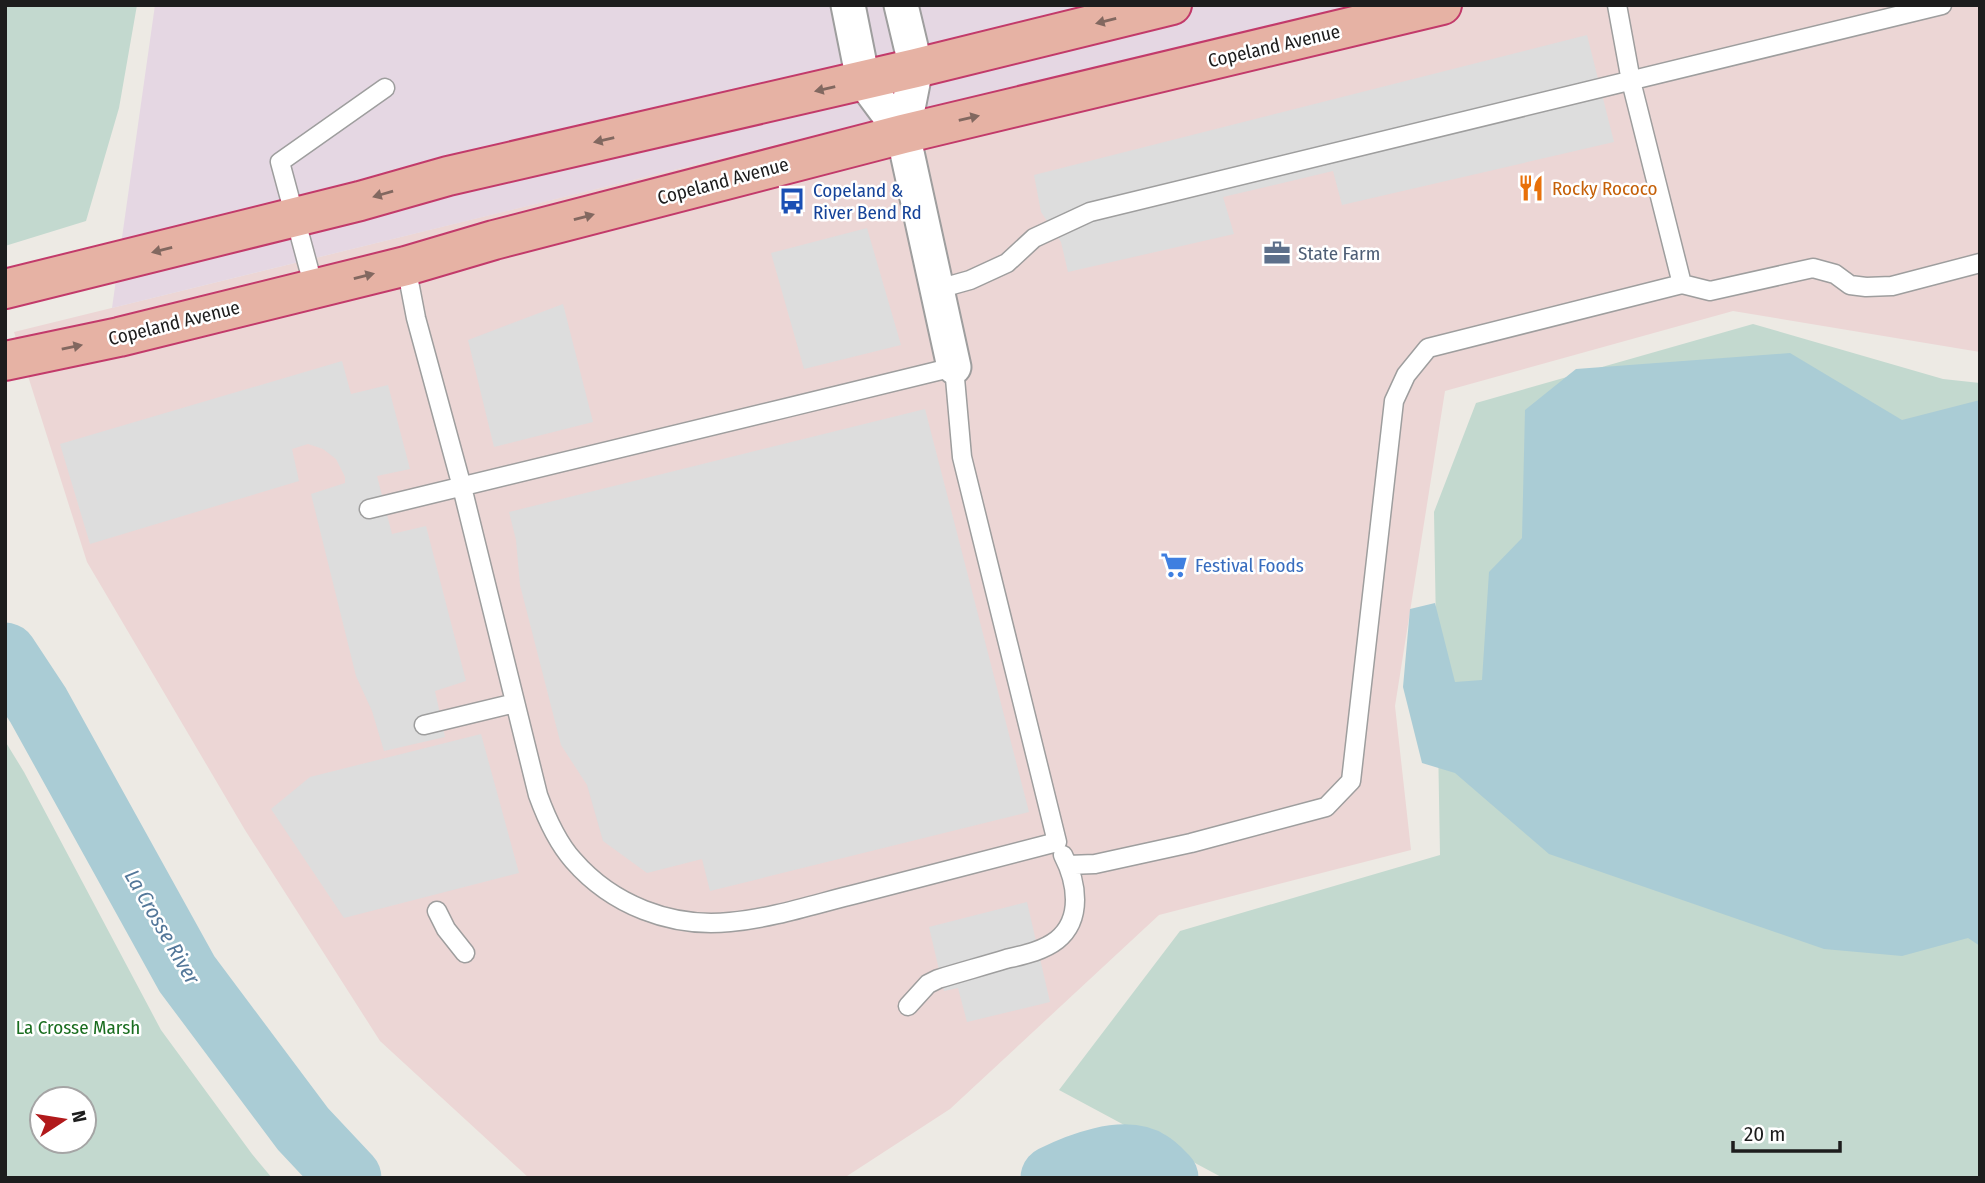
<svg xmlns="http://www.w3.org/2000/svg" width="1985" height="1183" viewBox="0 0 1985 1183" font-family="'Fira Sans Condensed',sans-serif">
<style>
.commercial{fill:#ecd6d5}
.industrial{fill:#e5d7e3}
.wetland{fill:#c3d9cf;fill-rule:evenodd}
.parking{fill:#ddd}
.water{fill:#aaccd5}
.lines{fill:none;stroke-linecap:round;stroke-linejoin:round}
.river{stroke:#aaccd5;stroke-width:65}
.service-casing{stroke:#9e9e9e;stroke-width:21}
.minor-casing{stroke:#9e9e9e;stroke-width:37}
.trunk-casing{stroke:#c23a6a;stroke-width:42}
.service{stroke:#fff;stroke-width:18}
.minor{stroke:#fff;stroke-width:33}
.trunk{stroke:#e6b2a4;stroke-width:38}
.oneway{fill:#826860}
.labels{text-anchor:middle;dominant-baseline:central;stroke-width:5;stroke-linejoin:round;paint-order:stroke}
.street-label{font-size:19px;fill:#1d1d1d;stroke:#fff}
.food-label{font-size:19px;fill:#c56008;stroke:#fff;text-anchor:start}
.transit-label{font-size:19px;fill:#164399;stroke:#fff;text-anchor:start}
.service-label{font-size:19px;fill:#4e5e75;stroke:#fff;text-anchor:start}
.shop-label{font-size:19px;fill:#366cbe;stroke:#fff;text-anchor:start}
.park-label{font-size:19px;fill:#196d1f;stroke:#fff}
.water-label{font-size:21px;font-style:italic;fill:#537799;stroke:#fff}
</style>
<rect width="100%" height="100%" fill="#edeae4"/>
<path class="commercial" d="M1365 5H1980V352L1733 311 1445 391 1395 706 1411 850 1159 915 950 1109 844 1178H529L380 1041 245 830 87 562 14 332 897 115Z"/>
<path class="industrial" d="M155 5H1365L897 115 112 308Z"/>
<path class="wetland" d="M5 5H137L119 108 86 221 5 246Z
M1753 324 1943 379 1980 383V1178H1223L1059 1090 1180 931 1440 855 1434 512 1476 403Z
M5 741 24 772 161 1030 252 1154 272 1178H5ZM42 1099H84V1141H42Z"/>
<path class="parking" d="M1587 35 1614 142 1342 205 1333 171 1223 197 1234 234 1068 272 1061 242 1041 212 1034 175Z
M867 228 901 345 804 369 771 253Z
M563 304 593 422 494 447 468 340Z
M342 361 351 394 388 385 410 469 377 476 392 534 426 526 466 681 435 691 445 737 384 751 372 711 356 676 311 494 345 483V477L336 459 323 449 308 444 292 449 299 481 90 544 60 444Z
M925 409 1029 812 710 891 702 859 647 873 603 841 587 785 561 745 520 585 516 540 509 512Z
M481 734 519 873 344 918 271 809 310 777Z
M1027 902 1050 1002 967 1022 958 988 944 991 929 927Z"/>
<path class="water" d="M1790 353 1902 420 1980 400V946L1968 938 1902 956 1824 949 1549 854 1455 773 1422 763 1403 687 1410 609 1435 603 1455 682 1482 680 1489 572 1522 538 1525 410 1576 369Z"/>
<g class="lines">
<path class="river" d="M5 655 38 705 187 974 303 1129 349 1178
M1053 1178C1077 1166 1124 1147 1149 1163 1156 1167 1161 1173 1166 1178"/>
<g class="service-casing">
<path id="service" d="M1617 5 1631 81 1682 284
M314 288 280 162 385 88
M938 289 970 280 1007 263 1034 238 1090 212 1942 5
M369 509C565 463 759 414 954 367L962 457 1057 842C991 859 926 876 860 893 818 903 774 918 730 922 671 928 612 905 573 860 557 842 546 817 538 795L462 487 416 318 406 266
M424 725 515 703
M1068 865 1095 864 1191 843 1326 807 1351 781 1394 401 1406 375 1428 348 1682 284 1710 291 1813 268 1835 274 1850 285 1866 287 1892 286 1980 263
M437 911 446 929 465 953
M908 1006 928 984 938 979C961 972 983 966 1006 959 1023 955 1043 951 1057 940 1083 919 1077 882 1063 855"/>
</g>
<g class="minor-casing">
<path id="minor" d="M848 5 863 80 903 134 954 367
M901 5 916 68 903 134"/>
</g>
<g class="trunk-casing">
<path id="trunk" d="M5 289 360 201 448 176 916 68 1172 5
M5 361 119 337 406 266 494 240 903 134 1442 5"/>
</g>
<use href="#service" class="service"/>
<use href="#minor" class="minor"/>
<use href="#trunk" class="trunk"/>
</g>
<defs><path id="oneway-solid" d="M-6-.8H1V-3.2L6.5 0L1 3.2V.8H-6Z" transform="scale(1.75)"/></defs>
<g class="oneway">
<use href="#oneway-solid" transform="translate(1106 21) rotate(166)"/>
<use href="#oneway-solid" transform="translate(825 89) rotate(167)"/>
<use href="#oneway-solid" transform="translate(969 118) rotate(-13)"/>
<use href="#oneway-solid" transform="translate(604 140) rotate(167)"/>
<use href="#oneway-solid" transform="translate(383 194) rotate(164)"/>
<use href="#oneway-solid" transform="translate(584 217) rotate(-15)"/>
<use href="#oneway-solid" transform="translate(162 250) rotate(166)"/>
<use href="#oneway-solid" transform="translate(364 276) rotate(-14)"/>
<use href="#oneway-solid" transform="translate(72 347) rotate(-12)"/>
</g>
<defs>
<g id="restaurant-bare" transform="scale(2.1)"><path d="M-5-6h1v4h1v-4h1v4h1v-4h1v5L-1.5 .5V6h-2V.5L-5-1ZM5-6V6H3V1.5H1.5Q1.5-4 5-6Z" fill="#e8710a" stroke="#fff" stroke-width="2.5" paint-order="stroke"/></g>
<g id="bus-bare" transform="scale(2.1)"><path d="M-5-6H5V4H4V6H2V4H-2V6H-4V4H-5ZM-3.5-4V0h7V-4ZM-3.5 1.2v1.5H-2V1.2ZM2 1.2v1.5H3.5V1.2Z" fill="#1a4fb4" stroke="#fff" stroke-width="2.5" paint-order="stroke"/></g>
<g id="office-bare" transform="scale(2.1)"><path d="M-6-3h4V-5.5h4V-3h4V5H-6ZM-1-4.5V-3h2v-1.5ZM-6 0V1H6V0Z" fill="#5c6f8a" stroke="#fff" stroke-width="2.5" paint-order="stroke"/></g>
<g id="supermarket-bare" transform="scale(2.1)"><path d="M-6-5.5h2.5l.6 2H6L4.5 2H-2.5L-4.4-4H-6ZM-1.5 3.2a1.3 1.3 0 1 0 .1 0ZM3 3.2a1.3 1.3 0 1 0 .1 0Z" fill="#3f7fe0" stroke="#fff" stroke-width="2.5" paint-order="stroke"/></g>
</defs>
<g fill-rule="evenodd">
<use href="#restaurant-bare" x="1531" y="188"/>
<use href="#bus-bare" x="792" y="201"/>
<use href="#office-bare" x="1277" y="253"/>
<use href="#supermarket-bare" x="1174" y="565"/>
</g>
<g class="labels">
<g class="street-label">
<text transform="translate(1274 46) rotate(-13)">Copeland Avenue</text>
<text transform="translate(723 181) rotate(-15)">Copeland Avenue</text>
<text transform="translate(174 323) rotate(-14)">Copeland Avenue</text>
</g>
<g class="food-label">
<text x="1552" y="188">Rocky Rococo</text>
</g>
<g class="transit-label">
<text x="813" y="190">Copeland &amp;<tspan x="813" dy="22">River Bend Rd</tspan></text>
</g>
<g class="service-label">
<text x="1298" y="253">State Farm</text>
</g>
<g class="shop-label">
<text x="1195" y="565">Festival Foods</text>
</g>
<g class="park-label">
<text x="78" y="1027">La Crosse Marsh</text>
</g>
<g class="water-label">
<text transform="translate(162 927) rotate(60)">La Crosse River</text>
</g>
</g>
<rect width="1985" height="1183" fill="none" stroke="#1d1d1d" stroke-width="14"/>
<g transform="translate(63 1120) rotate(78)"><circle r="33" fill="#ffffff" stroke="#a5a5a5" stroke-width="2"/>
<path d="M0-5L12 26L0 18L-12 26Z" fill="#b1191b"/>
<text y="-10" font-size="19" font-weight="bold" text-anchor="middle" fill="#1d1d1d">N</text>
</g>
<path d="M1733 1141v10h107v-10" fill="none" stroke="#1d1d1d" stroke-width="3.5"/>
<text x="1744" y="1141" font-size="21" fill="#1d1d1d" stroke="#ffffff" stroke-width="5" paint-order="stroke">20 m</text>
</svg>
